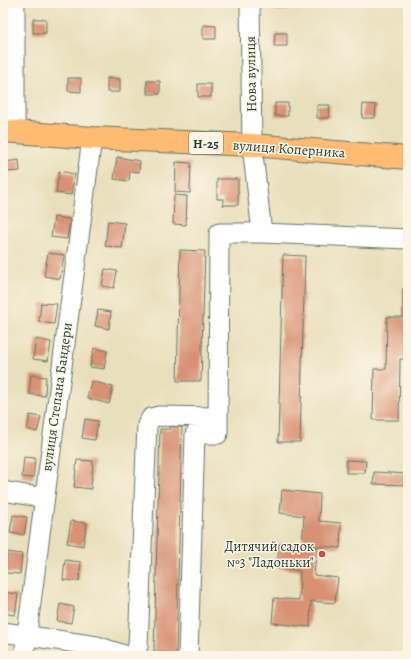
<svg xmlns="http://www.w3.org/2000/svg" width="411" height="659" viewBox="0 0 411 659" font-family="Alegreya,serif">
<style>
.building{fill:#d89173}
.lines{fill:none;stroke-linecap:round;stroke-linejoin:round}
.minor-casing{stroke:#657664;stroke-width:21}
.major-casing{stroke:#657664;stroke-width:24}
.minor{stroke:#fff;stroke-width:19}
.major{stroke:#ffbb71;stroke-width:22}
.poi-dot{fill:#d1495b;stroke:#fcf5e5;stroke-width:1.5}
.labels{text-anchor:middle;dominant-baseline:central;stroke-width:3;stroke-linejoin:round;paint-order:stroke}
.shield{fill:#fcf5e5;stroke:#617469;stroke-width:1}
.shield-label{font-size:13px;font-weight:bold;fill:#1f3d34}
.street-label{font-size:14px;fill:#1f3d34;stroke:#fcf5e5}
.poi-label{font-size:14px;fill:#1f3d34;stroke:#fcf5e5;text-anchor:end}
</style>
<rect width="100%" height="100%" fill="#fcf5e5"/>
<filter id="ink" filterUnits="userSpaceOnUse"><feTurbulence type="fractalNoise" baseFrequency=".025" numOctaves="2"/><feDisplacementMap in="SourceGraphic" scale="8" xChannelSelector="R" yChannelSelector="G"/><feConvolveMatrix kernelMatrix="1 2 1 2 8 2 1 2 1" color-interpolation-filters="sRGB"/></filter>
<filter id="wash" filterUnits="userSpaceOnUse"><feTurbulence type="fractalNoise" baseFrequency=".012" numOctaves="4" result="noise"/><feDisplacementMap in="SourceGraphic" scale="16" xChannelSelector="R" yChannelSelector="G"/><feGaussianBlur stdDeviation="0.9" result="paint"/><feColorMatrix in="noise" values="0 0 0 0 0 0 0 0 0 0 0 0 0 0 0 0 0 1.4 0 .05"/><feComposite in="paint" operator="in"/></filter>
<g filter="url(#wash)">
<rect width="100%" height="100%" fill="#e8e0bc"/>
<g id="blocks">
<path class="building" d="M274 3H287V7H274Z
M33 19H46V33H33Z
M203 25 216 26V39H203Z
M275 33H287V46H274Z
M68 78H81V92L68 91Z
M107 78 120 79V92H107Z
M147 81H160V94H147Z
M198 84H211V97H198Z
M406 94H408V108H406Z
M275 103H288V116H275Z
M363 104 376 105 375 118H362Z
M317 105H330L329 118H317Z
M117 157 140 161 139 172 130 171 129 181 114 179Z
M19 160 20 171 5 172 4 162Z
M176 162 191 163 190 193 175 192Z
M59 171 75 174 71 195 56 193Z
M217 179H238V205H223V199H217Z
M174 195 187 196 186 225 173 224Z
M54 217 70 219 67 239 51 237Z
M108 221 125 223 122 248 105 246Z
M3 248 6 249 4 262 3 261Z
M180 250 205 251 201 381H177Z
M48 253 64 255 60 279 44 276Z
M283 255 305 256 300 442H278Z
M105 269 117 271 114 288 102 286Z
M403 288H408V359H400L399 420H373L374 369H386L387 317H403Z
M41 303 57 304 54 324 39 322Z
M98 310 111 312 109 329 95 326Z
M36 339 51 342 48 361 33 359Z
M94 348 107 351 104 369 90 367Z
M31 375 46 377 45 396 29 394Z
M91 381 113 387 109 404 87 398Z
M30 415 41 417 37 432 27 429Z
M85 419 98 421 95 440 82 438Z
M170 427H182L176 655 154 652 160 429H170Z
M24 457 35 458 33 478 22 477Z
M77 460 93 461 91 489 74 487Z
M346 460 366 461 365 473H346Z
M374 472 408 474V485L373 484Z
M282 490 320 494 319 521 341 523 340 548 317 546 314 575 338 578 335 603 311 601 310 627 272 623 274 598 299 600 300 571 277 568 279 544 302 546 304 516 280 513Z
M13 515 27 517 24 535 10 533Z
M71 521 87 523 83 546 67 543Z
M7 552 22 554 20 574 5 573Z
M65 560 81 562 79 581 63 580Z
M3 592 18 594 15 615 3 613Z
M60 604 74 607 71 623 57 621Z
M3 651 9 652V656H3Z"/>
</g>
</g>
<g filter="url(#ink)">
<use href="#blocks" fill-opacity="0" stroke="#657664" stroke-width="1"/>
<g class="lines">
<g class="minor-casing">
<path id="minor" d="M15 131V3
M262 233 408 239
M3 491 44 498
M3 632 97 646 127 656
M24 656 92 138
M134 656 138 646 147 425 151 418 159 416 218 417
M188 656 195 434H218L219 233H262L252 145 250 3"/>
</g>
<g class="major-casing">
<path id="major" d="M3 131 92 138 252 145 408 158"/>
</g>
<use href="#minor" class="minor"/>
<use href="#major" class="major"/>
</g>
</g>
<circle class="poi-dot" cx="322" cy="554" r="4"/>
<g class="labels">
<rect class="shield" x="189" y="132" width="34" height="22" rx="3"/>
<g class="shield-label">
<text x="206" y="143">Н-25</text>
</g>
<g class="street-label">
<text transform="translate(251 74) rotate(-91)">Нова вулиця</text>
<text transform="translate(289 149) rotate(4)">вулиця Коперника</text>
<text transform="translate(57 397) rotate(-82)">вулиця Степана Бандери</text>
</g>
<g class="poi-label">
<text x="314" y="546">Дитячий садок<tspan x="314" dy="16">№3 "Ладоньки"</tspan></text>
</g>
</g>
<rect width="411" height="659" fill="none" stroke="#fcf5e5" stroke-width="16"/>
</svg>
